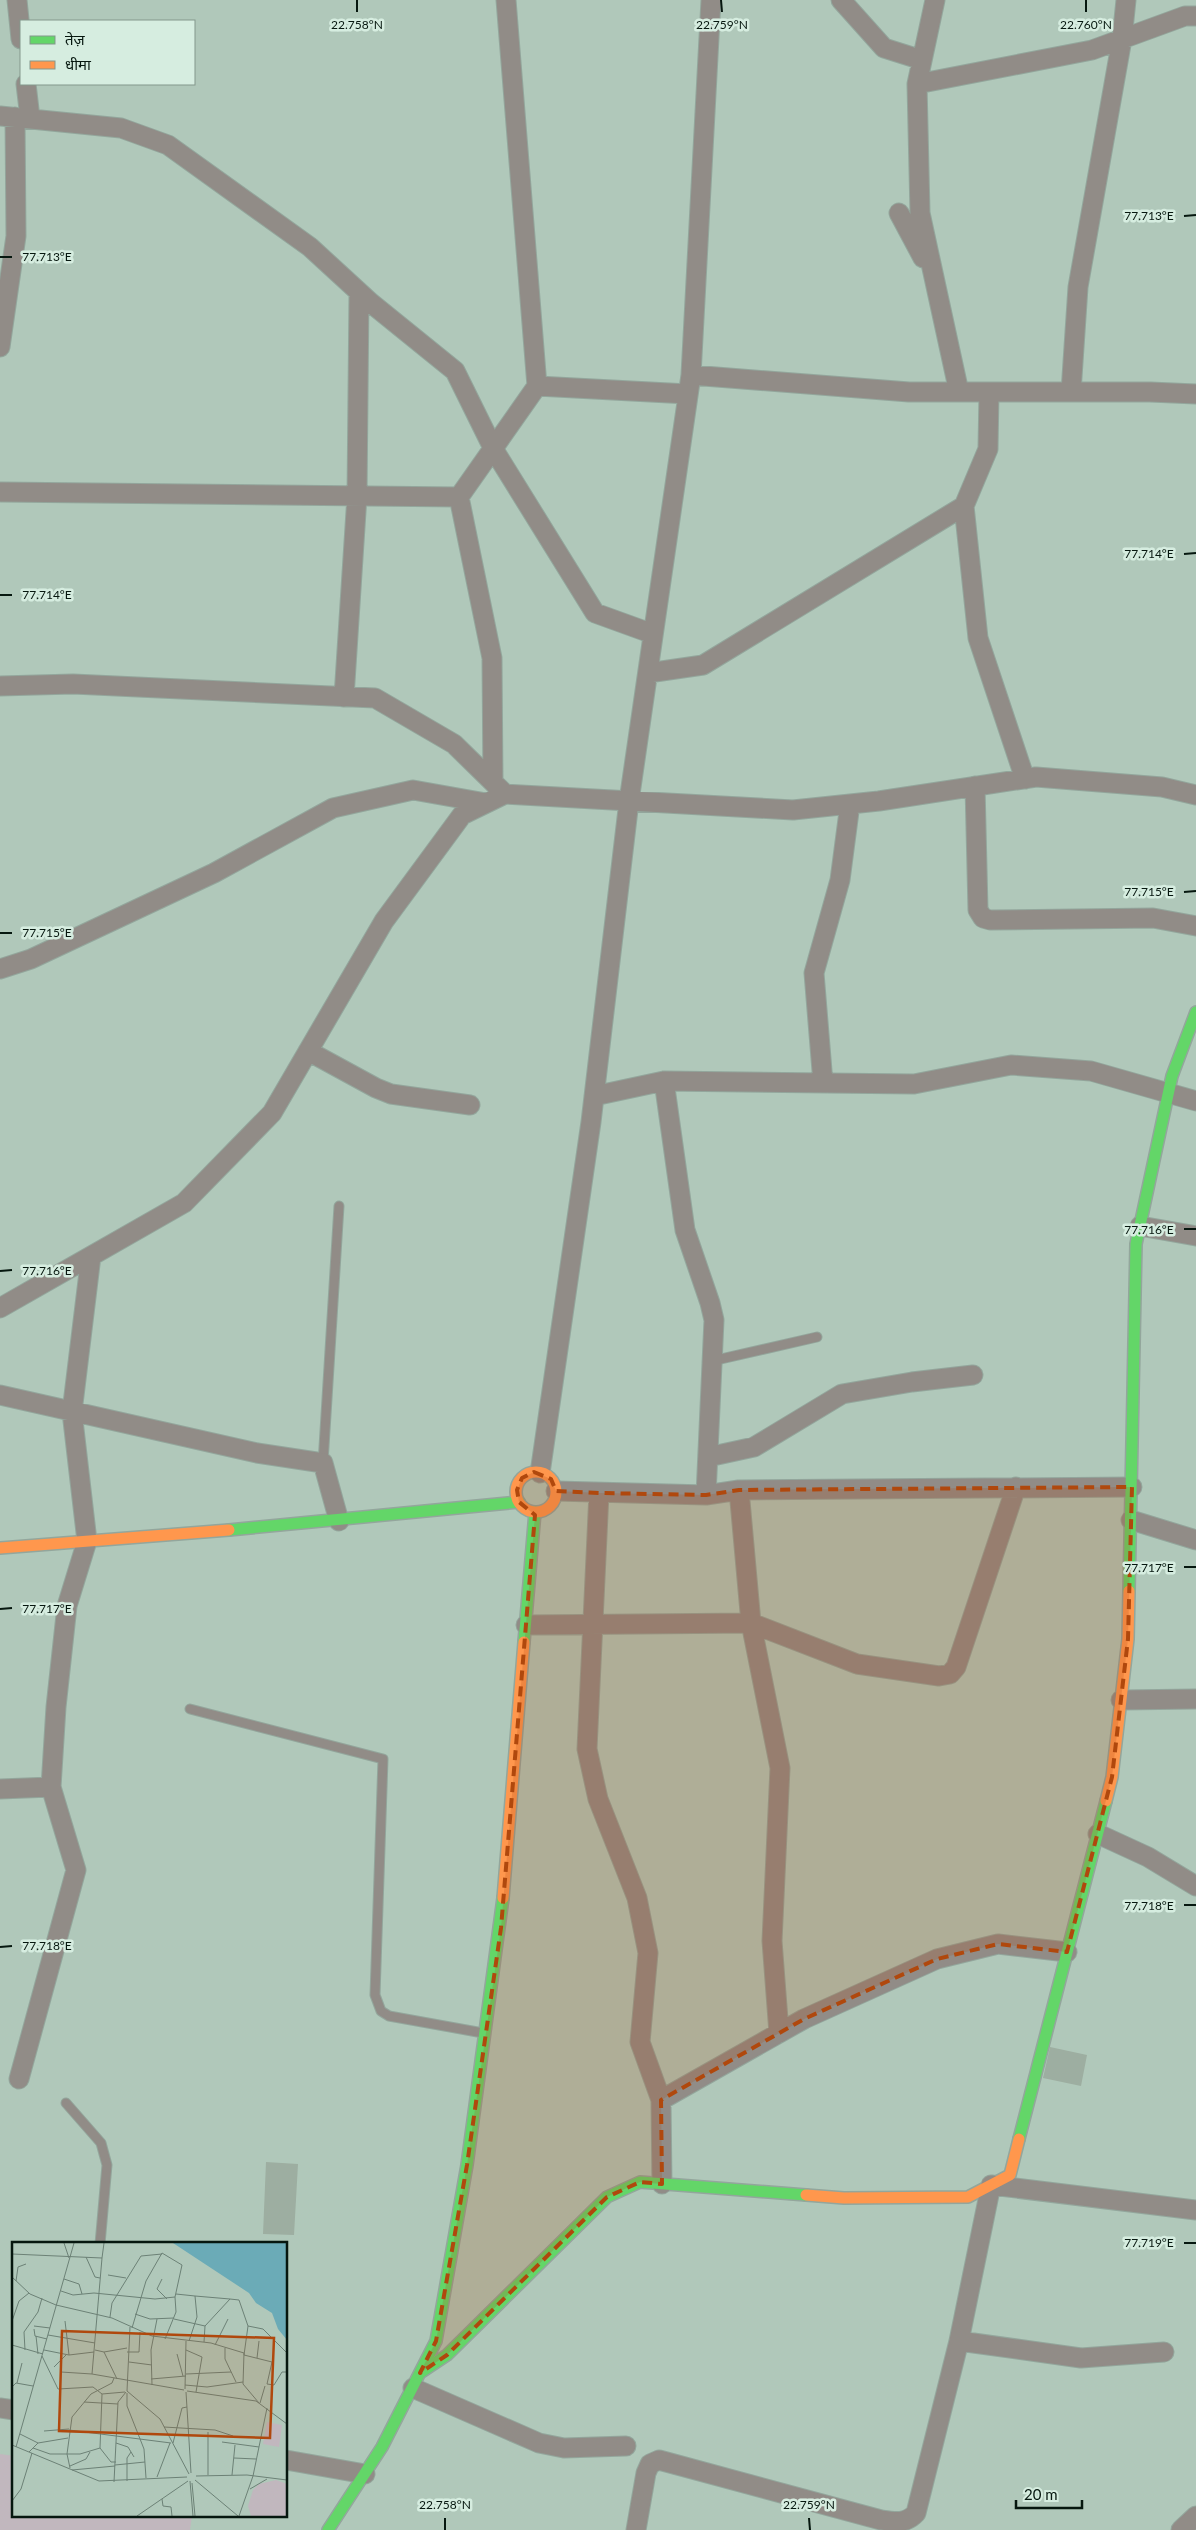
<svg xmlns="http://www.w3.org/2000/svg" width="1196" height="2530" viewBox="0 0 1196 2530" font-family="Lato,'Noto Sans Devanagari',sans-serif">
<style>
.green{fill:#c1b7be}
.building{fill:#9daea1}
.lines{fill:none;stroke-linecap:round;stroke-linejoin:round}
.lane-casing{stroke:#93a69c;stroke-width:11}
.street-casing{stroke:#93a69c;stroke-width:21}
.fast-casing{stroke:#93a69c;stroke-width:14}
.slow-casing{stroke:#93a69c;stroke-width:14}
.lane{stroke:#918c87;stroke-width:9}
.street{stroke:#918c87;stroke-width:19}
.fast{stroke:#63d668;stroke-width:11}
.slow{stroke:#ff974d;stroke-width:11}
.marked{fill:#b0480d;fill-opacity:0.2;stroke:#b0480d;stroke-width:4;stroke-dasharray:10 6;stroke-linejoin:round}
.ticks{fill:none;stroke:#06170f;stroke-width:2}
.inset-road{fill:none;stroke:#6c8176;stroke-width:1}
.view{fill:#b0480d;fill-opacity:0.15;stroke:#b0480d;stroke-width:2.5}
.inset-edge{fill:none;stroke:#06170f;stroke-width:2.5}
.ticks-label{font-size:12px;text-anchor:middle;fill:#06170f;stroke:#d6ede0;stroke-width:5;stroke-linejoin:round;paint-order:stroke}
</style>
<rect width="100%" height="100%" fill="#b0c8ba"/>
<path class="green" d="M0 2454 14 2456V2516H192L190 2530H0Z"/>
<path class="building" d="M1050 2047 1087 2055 1081 2086 1043 2078Z
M266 2162 298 2164 294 2235 263 2234Z"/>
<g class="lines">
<g class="lane-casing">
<path id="lane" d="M712 1361 817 1337
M323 1463 339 1206
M190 1709 383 1759 375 1995 381 2011 389 2016 483 2033
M66 2103 101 2143 107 2165 100 2244"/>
</g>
<g class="street-casing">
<path id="street" d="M17 0 21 39
M841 0 884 48 922 60
M935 0 917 84 920 213 959 392
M26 84 30 118
M917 84 1092 50 1185 16H1196
M0 116 121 128 168 145 310 247 371 303 455 371 494 450 595 613 653 634
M899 213 923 258
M0 347 16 236 15 117
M691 375 711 0
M537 386 688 394
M1071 392 1078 287 1122 39 1126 0
M0 492 459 497 537 386 506 0
M459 497 492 658 493 782
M964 506 978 638 1025 779
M648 673 703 665 964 506 988 449 989 392
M0 686 73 684 375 698 454 744 505 794
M344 697 357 496 359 293
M975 786 978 910 983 918 990 920 1153 918 1196 926
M0 969 31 959 214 873 333 808 413 790 486 803
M308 1051 376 1088 391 1094 470 1105
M664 1081 685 1230 710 1303 714 1320 706 1495
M823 1083 814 973 840 880 850 804
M594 1096 664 1081 914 1084 1011 1065 1091 1071 1196 1101
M1140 1226 1196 1236
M0 1308 184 1203 272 1113 384 921 462 815 505 794 793 810 879 801 1036 777 1162 787 1196 795
M0 1395 257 1453 323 1463 339 1521
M708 1457 754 1447 842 1394 912 1382 973 1375
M540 1473 591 1122 629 801 691 375 909 392H1150L1196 394
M739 1490 751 1623 780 1768 772 1941 779 2033
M556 1491 706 1495 739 1490 1132 1487
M599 1493 587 1749 598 1799 637 1898 648 1953 640 2042 661 2100 662 2184
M1131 1520 1196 1540
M526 1625 751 1623 857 1664 939 1676 950 1674 956 1667 1016 1487
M1121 1700 1196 1699
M0 1789 51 1787
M1098 1834 1148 1857 1196 1886
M19 2079 76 1870 51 1787 56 1707 67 1606 87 1541 72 1412 91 1256
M661 2100 804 2019 937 1959 998 1944 1067 1952
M959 2341 1081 2358 1164 2352
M413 2388 539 2443 564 2448 626 2446
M0 2408 14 2410
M286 2460 365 2474
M636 2530 646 2473 650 2464 659 2460 881 2520C895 2522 906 2524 916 2513L959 2341 991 2185 1196 2210
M1181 2530 1196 2516"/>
</g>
<g class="fast-casing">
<path id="fast" d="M229 1530 519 1502
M1129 1591 1136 1244 1172 1076 1196 1012
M524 1642 535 1512
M1019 2139 1106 1801
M420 2373 447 2355 607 2197 640 2182 806 2195
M328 2530 382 2447 436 2341 467 2165 503 1898"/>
</g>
<g class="slow-casing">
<path id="slow" d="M516 1492a20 20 0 1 1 40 0a20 20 0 1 1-40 0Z
M0 1548 229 1530
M1106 1801 1112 1777 1128 1639 1129 1591
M503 1898 524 1642
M806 2195 844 2198 968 2197 1010 2175 1019 2139"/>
</g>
<use href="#lane" class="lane"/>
<use href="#street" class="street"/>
<use href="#fast" class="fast"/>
<use href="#slow" class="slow"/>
</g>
<path class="marked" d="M534 1472 551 1479 556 1491 599 1493 706 1495 739 1490 1132 1487 1128 1639 1112 1777 1067 1952 998 1944 937 1959 804 2019 661 2100 662 2184 640 2182 607 2197 447 2355 420 2373 436 2341 467 2165 501 1928 535 1515 519 1502 517 1490 522 1478Z"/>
<path class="ticks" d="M357 0V12M721 0 722 12M1086 0V12M1184 216 1196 215M0 257H12M1184 554 1196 553M0 595H12M1184 892 1196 891M0 933H12M1184 1229H1196M0 1271 12 1270M1184 1567H1196M0 1609 12 1608M1184 1905H1196M0 1947 12 1946M1184 2243H1196M445 2518V2530M809 2518 810 2530"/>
<g transform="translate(12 2242)">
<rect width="275" height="275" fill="#b0c8ba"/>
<path d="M255 180 270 183 267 205 251 202ZM264 238 275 242V274H239L236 264 241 248 247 242Z" fill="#c1b7be"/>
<path d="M161 1H275V98L266 87 260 71 244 61 237 51Z" fill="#6babb7"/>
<path class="inset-road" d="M52 1 57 16M0 12 90 16 80 132 172 148M74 15 83 35 88 36M90 16 92 1M96 33 114 36M0 35 18 52 44 63 100 76 140 94 199 101 232 111 231 142 247 161M52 37 67 42 70 52M150 37 145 47 155 57M4 39 6 25 14 22M49 49 61 53 82 51 143 57 163 55M164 52 183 54 185 75 177 99M218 57 227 58 236 84 232 113 260 120 255 142 262 143 270 130H275M123 72 138 77 162 76M98 75 100 61 129 14 150 12M162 77 193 84 218 57 183 54M0 79 7 59 17 51M53 79 57 113M22 84 38 86M236 84 251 87 275 111M118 85 115 149 148 177 177 232M120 86 134 39 150 11 170 23 163 55 164 70 153 97M22 87 23 94 35 97M36 93 83 101M24 94 26 112M192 100 193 84M0 103 31 112M203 103 216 77M213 106V117L224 140M13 108 12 90 26 70 30 56M32 108 57 113 82 110M83 108 92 110 105 137M174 108 190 115 184 150M92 110 115 106M115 110H127L128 90M165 112 171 134M30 114 46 147 81 145 90 152 88 206 99 220H104M245 116 247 99M117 120 140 123M42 125 55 112M49 130 80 132M174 132 219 130M139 137 174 134M5 141 10 121M140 143 139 108 145 77M173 143 195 145 231 140M0 145 4 141 21 144M173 147 174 99M175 149 244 159 275 182M174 150 179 231M115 151V164L132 207 134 236M90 152 113 150M72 160 106 162M248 161 253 144M152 185 203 188 221 194M57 188 159 201M32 189 57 187M8 192 26 201M210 200 247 205M104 201 116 205 122 215M161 201 170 166 175 165M0 203 87 239 175 235M4 205 62 1M21 206 26 201 56 196M17 210 21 206 38 212H68L88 206M222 216 244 217M103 223 133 220M58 224 74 217 78 210M58 226 55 212 60 175 79 152 100 141 102 136M60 228 103 224M196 233V190M220 233 223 203M184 234 235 233 275 238M145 235 158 201M183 238 226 274M115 239V216L119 210M178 239 181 274M102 240 106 160 114 150M180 241 183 274M238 247 255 237M150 257 151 264 159 265 160 274M0 259 9 247 20 211M125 274 176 239M227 274 241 234 255 166"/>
<path class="view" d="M50 89 262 96 258 196 47 189Z"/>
<rect width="275" height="275" class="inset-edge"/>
</g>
<g class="ticks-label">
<text x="357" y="29">22.758°N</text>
<text x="722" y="29">22.759°N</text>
<text x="1086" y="29">22.760°N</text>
<text x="1149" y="220">77.713°E</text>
<text x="47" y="261">77.713°E</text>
<text x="1149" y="558">77.714°E</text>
<text x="47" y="599">77.714°E</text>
<text x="1149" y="896">77.715°E</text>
<text x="47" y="937">77.715°E</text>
<text x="1149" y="1234">77.716°E</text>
<text x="47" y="1275">77.716°E</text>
<text x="1149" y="1572">77.717°E</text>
<text x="47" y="1613">77.717°E</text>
<text x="1149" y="1910">77.718°E</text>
<text x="47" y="1950">77.718°E</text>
<text x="1149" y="2247">77.719°E</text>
<text x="445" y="2509">22.758°N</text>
<text x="809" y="2509">22.759°N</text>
</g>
<rect x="20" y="20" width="175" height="65" fill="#d6ede0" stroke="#83978c"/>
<rect x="30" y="36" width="25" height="8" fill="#63d668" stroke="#83978c"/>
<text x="65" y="45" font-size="15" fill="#06170f">तेज़</text>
<rect x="30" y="61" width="25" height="8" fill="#ff974d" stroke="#83978c"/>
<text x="65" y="70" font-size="15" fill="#06170f">धीमा</text>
<path d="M1016 2500v8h66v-8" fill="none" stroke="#06170f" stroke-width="2.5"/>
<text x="1024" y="2500" font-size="15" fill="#06170f" stroke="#d6ede0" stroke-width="4" paint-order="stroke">20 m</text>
</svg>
